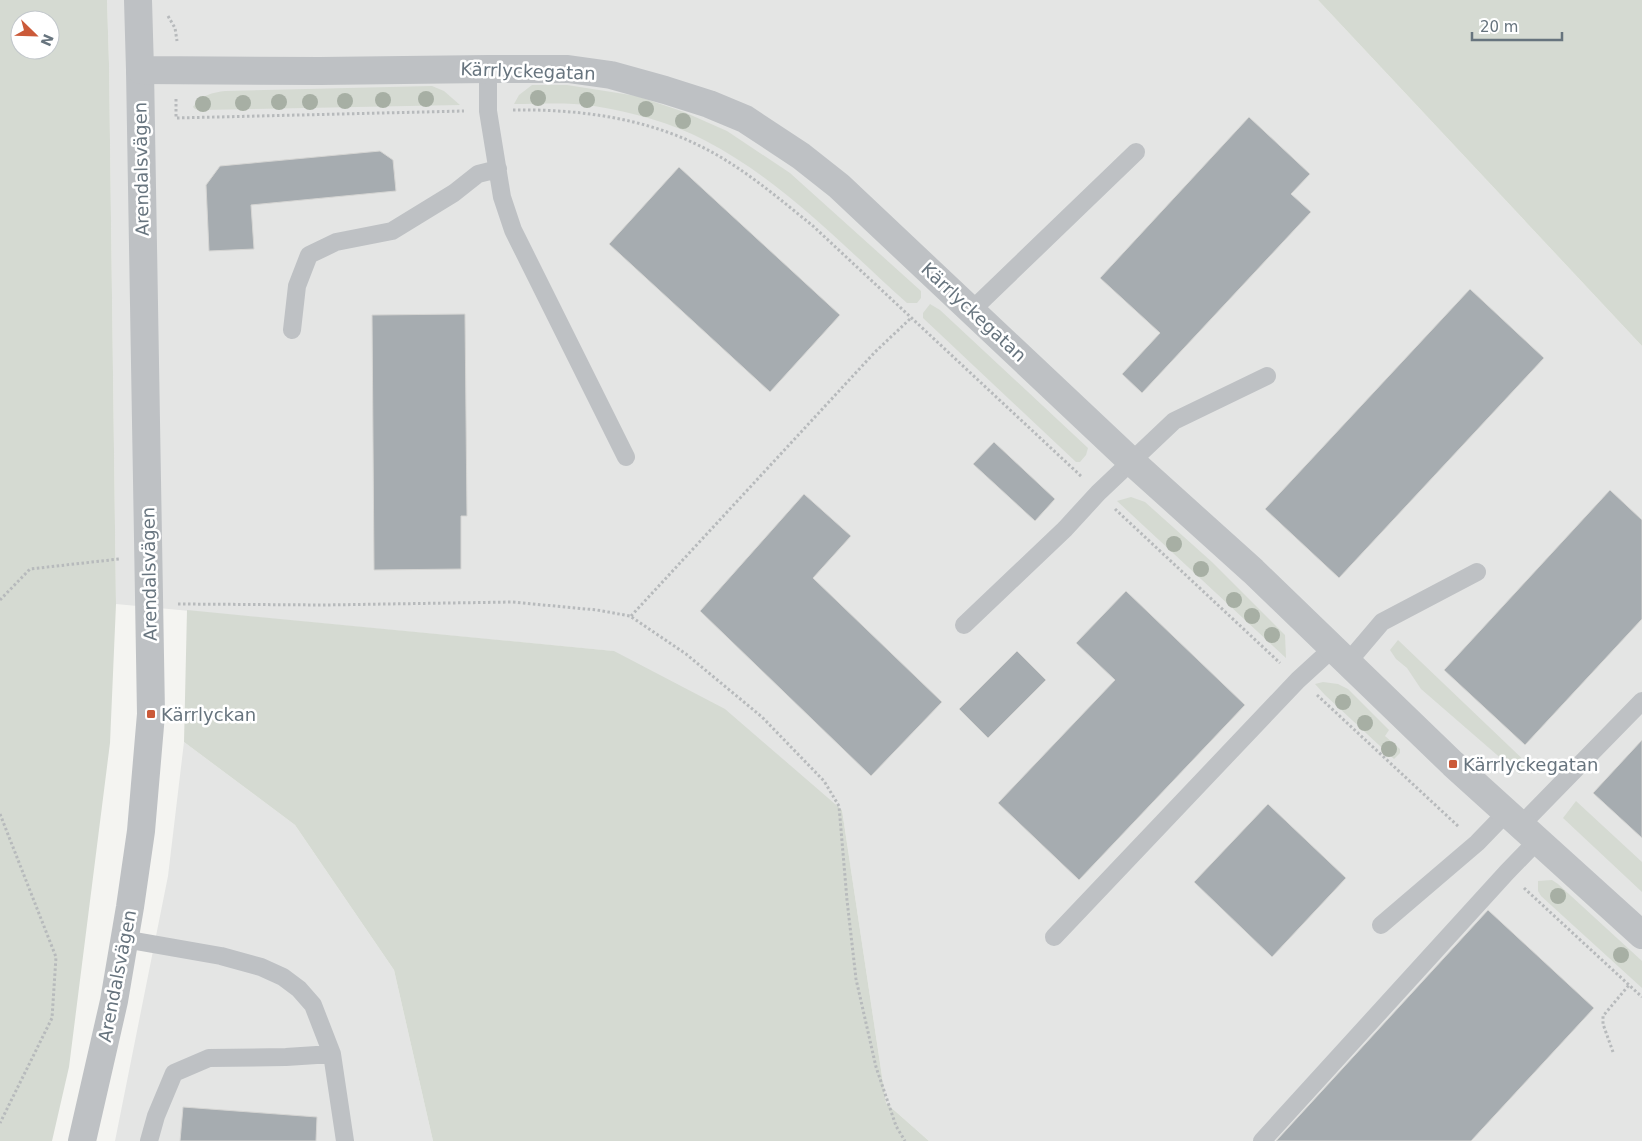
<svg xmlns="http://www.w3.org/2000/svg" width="1642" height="1141" viewBox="0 0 1642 1141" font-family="'DejaVu Sans',sans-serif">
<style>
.built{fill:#e4e5e4}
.green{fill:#d5dad2;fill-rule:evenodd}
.building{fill:#a6acb0;stroke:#d5d5d3}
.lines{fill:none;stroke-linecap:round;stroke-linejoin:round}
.path{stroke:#b7babc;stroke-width:3;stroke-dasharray:2.5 2.5;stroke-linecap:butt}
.service{stroke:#bec1c4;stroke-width:18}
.minor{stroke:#bec1c4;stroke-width:28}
.tertiary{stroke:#bec1c4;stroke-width:28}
.tree{fill:#a7afa4}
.poi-dot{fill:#cb5a39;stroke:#fff;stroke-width:2}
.labels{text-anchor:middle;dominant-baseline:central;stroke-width:5;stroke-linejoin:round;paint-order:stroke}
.street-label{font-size:18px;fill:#67747e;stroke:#fff}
.poi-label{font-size:18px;fill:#67747e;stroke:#fff;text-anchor:start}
</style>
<rect width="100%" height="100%" fill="#f4f4f1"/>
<path class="built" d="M107 0H1318L1642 346V1141H929L886 1103 842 810 613 651 116 604 109 64Z
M184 742 295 825 394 970 433 1141H115L168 876Z"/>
<path class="green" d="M0 0H107L109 64 116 604 110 743 69 1067 52 1141H0ZM20 20H50V50H20Z
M1318 0H1642V346Z
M532 85H567L637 96 684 112 727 131 790 173 921 291V298L917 303H907C843 246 783 181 706 141 672 123 632 112 594 106 568 102 540 104 514 104L519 95Z
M432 86 444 91 460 105 200 110 195 109 193 107C199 96 214 92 225 91Z
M930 304 940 310 1088 448 1086 455 1080 462H1076L923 318V313Z
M1131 497 1145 502 1212 562 1285 635 1286 658 1117 501Z
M187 610 614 651 725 709 842 810 886 1103 929 1141H433L394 970 295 825 184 742Z
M1398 640 1531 767 1530 773 1519 774 1421 689 1407 668 1396 659 1390 650Z
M1323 682 1338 684 1348 689 1389 730 1385 736 1400 749V753L1394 759 1325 695 1315 684Z
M1576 801 1642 862V892L1563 818Z
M1552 880 1558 884 1642 961V988L1541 896 1538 891V881Z"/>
<path class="building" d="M1249 117 1310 174 1291 194 1311 212 1142 393 1122 374 1160 333 1100 278Z
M380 151 393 160 396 191 251 205 254 249 209 251 206 185 220 166Z
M679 167 840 315 770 392 609 244Z
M1470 289 1544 358 1339 578 1265 509Z
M465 314 467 516H461V569L374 570 372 315Z
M994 442 1055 499 1035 521 973 464Z
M1610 490 1642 520V619L1525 745 1444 670Z
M804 494 851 536 813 578 942 702 871 776 700 611Z
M1126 591 1245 705 1079 880 998 803 1115 680 1076 643Z
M1017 651 1046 680 988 738 959 709Z
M1642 740V838L1593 793Z
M1268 804 1346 878 1272 957 1194 882Z
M1488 910 1594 1008 1471 1141H1276Z
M183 1107 317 1117 316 1141H180Z"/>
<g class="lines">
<path class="path" d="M168 16 175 28 177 41
M176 99V118L464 111
M513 110C575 109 641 117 698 145 740 165 777 197 813 226L1082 477
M1115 509 1280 663
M0 600 30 569 119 559
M178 604 325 605 512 602 597 610 630 616 686 654 762 717 824 781 839 806 847 900 856 979 876 1067 896 1126 905 1141
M631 616 875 352 911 318
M1317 695 1459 827
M0 814 56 957 52 1018 0 1123
M1524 888 1642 997
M1613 1052 1603 1024V1016L1629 985"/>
<path class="service" d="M488 69V111L502 197 513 230 626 457
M972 310 1136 152
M292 330 297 286 309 255 336 242 392 231 454 193 478 174 498 169
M964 625 1065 529 1098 493 1174 421 1267 376
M1348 662 1382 622 1477 572
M1520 826 1642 701
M1381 925 1477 843 1506 813
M1054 937 1298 680 1333 648
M124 939 221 956 261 967 283 977 299 989 313 1005 332 1054 345 1141
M149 1141 156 1116 174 1073 209 1058 286 1057 332 1054
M1262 1141 1507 872 1537 841"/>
<path class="minor" d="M82 1141 114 1001 130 907 141 831 151 714 140 70"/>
<path class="tertiary" d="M138 0 140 70 320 71 488 69H568L611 75 665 90 709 104 745 119 801 156 839 186 1132 462 1253 571 1453 764 1642 935"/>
</g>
<g class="tree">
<circle cx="538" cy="98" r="8"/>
<circle cx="426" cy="99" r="8"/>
<circle cx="383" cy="100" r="8"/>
<circle cx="587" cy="100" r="8"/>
<circle cx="345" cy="101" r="8"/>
<circle cx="279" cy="102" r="8"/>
<circle cx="310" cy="102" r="8"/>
<circle cx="243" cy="103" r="8"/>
<circle cx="203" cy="104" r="8"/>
<circle cx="646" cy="109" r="8"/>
<circle cx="683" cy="121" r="8"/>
<circle cx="1174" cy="544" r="8"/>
<circle cx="1201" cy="569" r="8"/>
<circle cx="1234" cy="600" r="8"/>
<circle cx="1252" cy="616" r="8"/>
<circle cx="1272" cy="635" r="8"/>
<circle cx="1343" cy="702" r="8"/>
<circle cx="1365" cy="723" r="8"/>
<circle cx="1389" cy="749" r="8"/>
<circle cx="1558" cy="896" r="8"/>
<circle cx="1621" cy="955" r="8"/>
</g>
<g class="poi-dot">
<rect x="146" y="709" width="10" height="10" rx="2.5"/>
<rect x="1448" y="759" width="10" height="10" rx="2.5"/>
</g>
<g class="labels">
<g class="street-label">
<text transform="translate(528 71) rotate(2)">Kärrlyckegatan</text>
<text transform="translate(141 169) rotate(-91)">Arendalsvägen</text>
<text transform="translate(974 312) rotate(43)">Kärrlyckegatan</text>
<text transform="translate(149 574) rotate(-91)">Arendalsvägen</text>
<text transform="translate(117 976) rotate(-79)">Arendalsvägen</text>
</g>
<g class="poi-label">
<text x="161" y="714">Kärrlyckan</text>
<text x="1463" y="764">Kärrlyckegatan</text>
</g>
</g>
<g transform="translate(35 35) rotate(113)"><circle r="24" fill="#ffffff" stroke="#c2c7cb"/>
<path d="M0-4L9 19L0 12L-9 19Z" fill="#cb5a39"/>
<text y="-8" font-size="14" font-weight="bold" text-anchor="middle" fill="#67747e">N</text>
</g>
<path d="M1472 32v8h90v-8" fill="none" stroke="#67747e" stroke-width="2.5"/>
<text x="1480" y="32" font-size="15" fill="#67747e" stroke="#ffffff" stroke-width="4" paint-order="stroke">20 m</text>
</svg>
